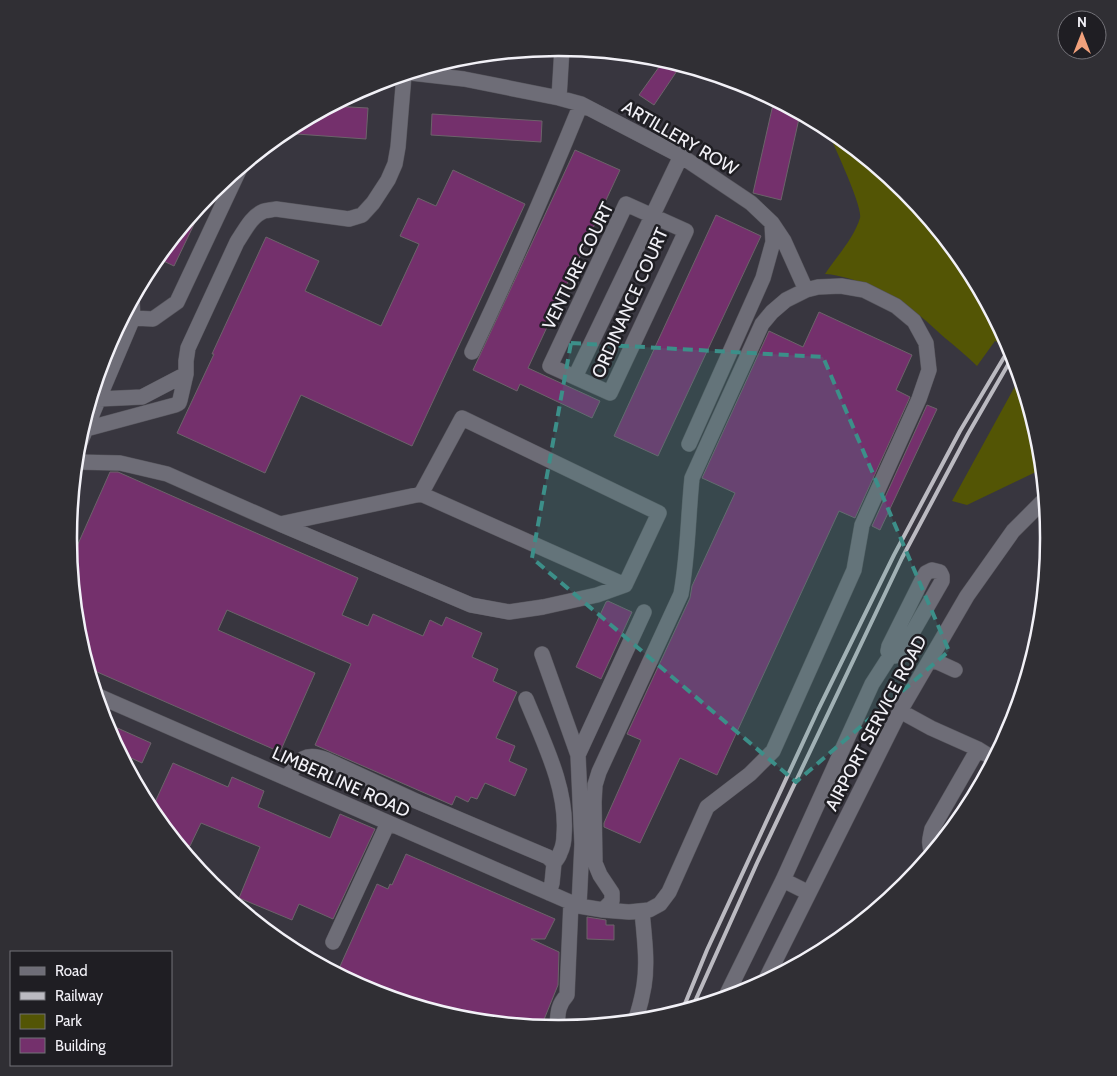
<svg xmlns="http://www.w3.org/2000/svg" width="1117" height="1076" viewBox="0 0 1117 1076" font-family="Cabin,sans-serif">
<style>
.green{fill:#535505}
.building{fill:#74306c;stroke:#6c636a}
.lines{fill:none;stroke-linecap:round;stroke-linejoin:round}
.minor-casing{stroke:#56555c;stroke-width:16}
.minor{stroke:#6e6d77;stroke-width:15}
.rail{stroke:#bbbac1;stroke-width:4}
.marked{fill:#3c8f89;fill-opacity:0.2;stroke:#3c8f89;stroke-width:4;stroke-dasharray:10 6;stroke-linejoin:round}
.labels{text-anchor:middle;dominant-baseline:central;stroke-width:5;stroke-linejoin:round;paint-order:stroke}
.street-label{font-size:18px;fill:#f2f1f7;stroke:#1f1e23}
.rim{fill:none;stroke:#f2f1f7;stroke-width:2.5}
</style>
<rect width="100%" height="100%" fill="#38363f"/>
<path class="green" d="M826 127 831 130 906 191 966 266 1011 348 995 341 977 366C967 356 956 347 945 338 938 332 932 326 925 320 901 299 857 276 825 274 837 256 854 238 860 218 863 206 832 142 826 127Z
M1020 377 1040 443 1042 469 967 505 952 501Z"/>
<path class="building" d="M664 60 681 65 654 105 639 95Z
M774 100 800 114 781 200 753 193Z
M332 106 368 108 366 139 283 133Z
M432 114 542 121 541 142 431 135Z
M575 150 620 170 528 368 600 401 592 418 520 384 517 391 473 370Z
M453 170 525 204 412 446 301 395 265 473 177 433 214 354H212L266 237 319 261 305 291 381 326 419 244 400 236 418 198 436 206Z
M195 212 199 214 174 266 157 258Z
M716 215 761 236 658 456 614 436Z
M819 312 912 355 896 390 910 397 855 518 839 511 717 775 680 758 640 843 604 827V823L641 740 627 734 690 598 692 586 735 493 702 478 769 331 803 347Z
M927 405 937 409 880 530 872 526Z
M110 472H118L358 578 342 615 368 626 373 614 423 636 430 620 442 626 446 617 482 633 472 657 498 669 493 681 517 692 496 738 515 746 509 761 527 769 515 796 485 783 477 799 471 797 468 802 456 796 452 805 315 745 351 664 227 610 218 630 315 673 280 752 88 668 77 633 70 562Z
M608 601 632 612 601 679 576 667 606 602Z
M104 722 151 743 142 763 120 753Z
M173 763 228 787 232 777 264 791 258 807 330 838 340 814 375 829 333 919 299 904 292 920 239 898 260 847 201 823 190 846 175 840 151 811Z
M406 854 555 919 545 939H531L559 952 558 985 541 1027 463 1019 371 991 337 973 377 884 388 889 390 884 392 885Z
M587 917 606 920V925H614V940L587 939Z"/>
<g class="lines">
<g class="minor-casing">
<path id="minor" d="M411 73 464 79 559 98 581 104 681 156 751 203 772 223 784 241 806 290
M559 98 562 48
M626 204 686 231 610 393 550 366Z
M133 318 153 319 177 302 240 168
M472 352C511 270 547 187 581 104
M186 374V361L188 348 237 242C244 232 251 216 264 211 267 210 272 210 276 209L349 219 362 215 373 203 388 180 395 164 398 147 404 75
M575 377 681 156
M86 429 175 405 179 403 180 400 186 374 142 397 99 399
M689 444 763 278 773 242 772 223
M77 450 133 318 132 301
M76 462 120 463 167 474 280 524 421 494 625 585 659 513 462 418 421 494
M280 524 471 605 509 612 543 607 597 595 625 585
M542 654 578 755 582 844 579 906
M931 659 955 670
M96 695 579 906 603 910 629 912 649 910 660 904 669 892 707 807 750 774 773 751 854 570 862 525 919 399 929 370 926 343 914 321 896 306 864 290 841 286 818 287 806 290 786 300 772 312 762 324 692 478C688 517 688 556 681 594L599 772 595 785 594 802 595 863 600 875 612 893V901L603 910
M526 699C543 741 568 789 564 835 564 841 563 847 560 853 559 857 556 860 554 863
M900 711 931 728 978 749 994 759
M578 755 644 612
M287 778C299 760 304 751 327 760L416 801 548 857 554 863 552 883 549 893
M932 852C928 844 930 838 932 829L978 749
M783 880 809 893
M333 942 388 823
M765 981 900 711 967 596 1013 531 1045 499
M725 998 783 880 872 684 890 656 888 651 889 646 923 578 926 573 932 570 940 572 942 576V581L904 647 895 656H890
M635 1021C639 1010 642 998 644 986 648 962 644 935 642 911
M557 1028C558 1014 557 1006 567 995L571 902"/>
</g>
<use href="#minor" class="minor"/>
<path class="rail" d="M692 1008 757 863 902 558 968 434 1013 356
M682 1011 707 950 818 710 894 555 960 431 1009 349"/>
</g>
<path class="marked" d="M571 343 823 357 949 651 796 782 532 558Z"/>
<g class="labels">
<g class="street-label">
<text transform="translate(680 138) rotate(30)">ARTILLERY ROW</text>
<text transform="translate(578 266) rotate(-64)">VENTURE COURT</text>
<text transform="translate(630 303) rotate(-66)">ORDINANCE COURT</text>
<text transform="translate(876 723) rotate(-62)">AIRPORT SERVICE ROAD</text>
<text transform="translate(341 782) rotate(24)">LIMBERLINE ROAD</text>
</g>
</g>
<path d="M0 0H1117V1076H0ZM558 56H559A481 481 0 0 1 1040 537V539A481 481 0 0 1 559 1020H558A481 481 0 0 1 77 539V537A481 481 0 0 1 558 56Z" fill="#302f34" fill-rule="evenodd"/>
<path class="rim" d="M558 56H559A481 481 0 0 1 1040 537V539A481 481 0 0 1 559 1020H558A481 481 0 0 1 77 539V537A481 481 0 0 1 558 56Z"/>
<rect x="10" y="951" width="162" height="115" fill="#1f1e23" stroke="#737278"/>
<rect x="20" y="967" width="25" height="8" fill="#6e6d77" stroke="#737278"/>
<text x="55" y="976" font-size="15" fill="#f2f1f7">Road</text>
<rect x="20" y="992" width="25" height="8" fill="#bbbac1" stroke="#737278"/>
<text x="55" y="1001" font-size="15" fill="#f2f1f7">Railway</text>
<rect x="20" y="1014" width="25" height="15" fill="#535505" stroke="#737278"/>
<text x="55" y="1026" font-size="15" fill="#f2f1f7">Park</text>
<rect x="20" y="1038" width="25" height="15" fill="#74306c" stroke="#737278"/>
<text x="55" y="1051" font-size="15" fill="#f2f1f7">Building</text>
<g transform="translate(1082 35)"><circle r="24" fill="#1f1e23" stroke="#737278"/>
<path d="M0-4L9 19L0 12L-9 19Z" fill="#f1a17c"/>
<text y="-8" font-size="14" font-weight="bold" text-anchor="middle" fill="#f2f1f7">N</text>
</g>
</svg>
